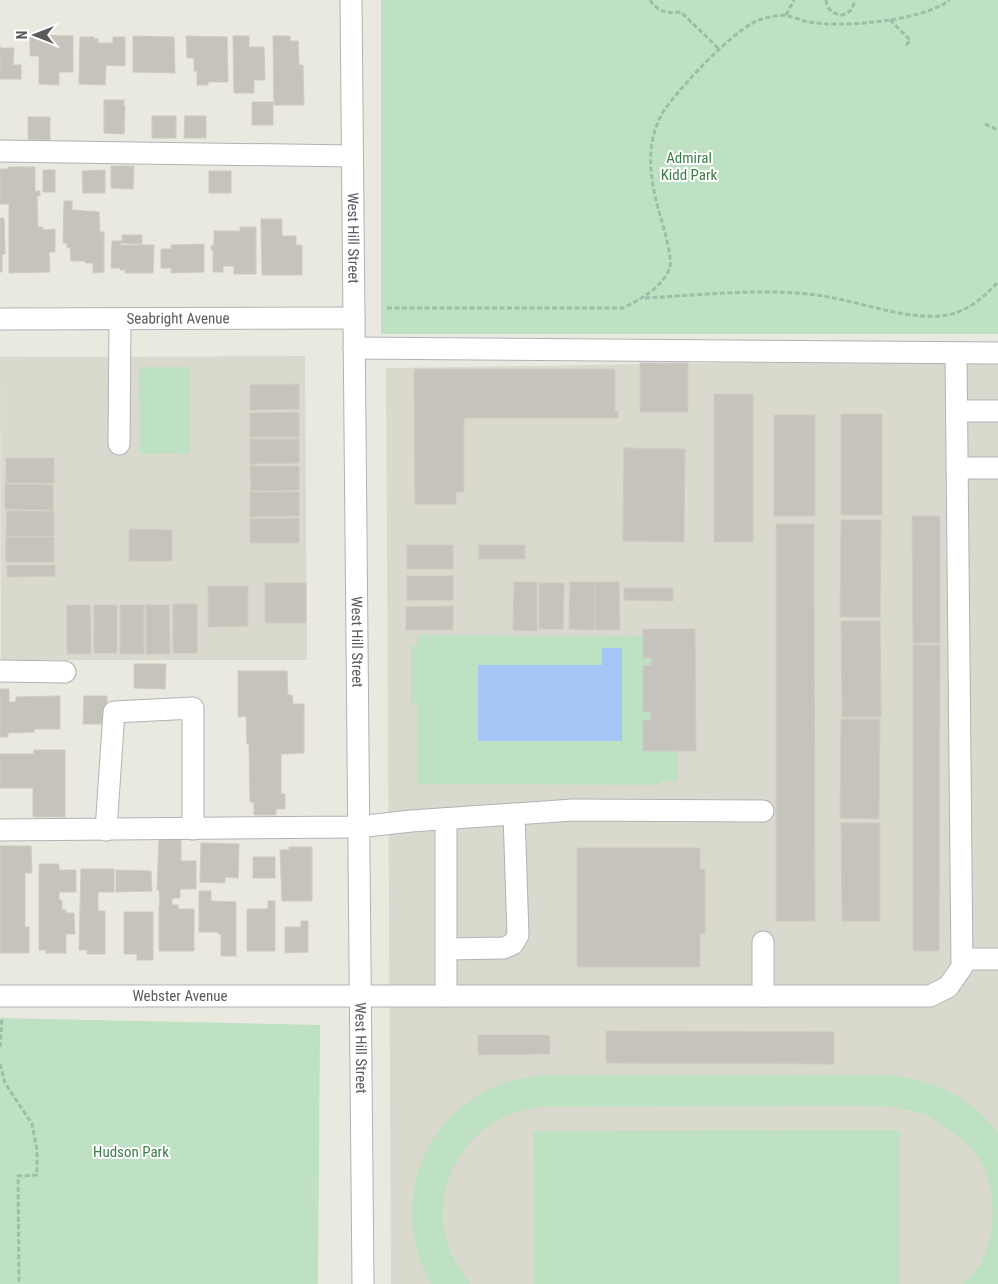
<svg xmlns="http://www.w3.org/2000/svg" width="998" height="1284" viewBox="0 0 998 1284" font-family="'Roboto Condensed',sans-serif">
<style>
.education{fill:#dad9ce}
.green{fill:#bee0c3}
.water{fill:#a4c7f6}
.building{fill:#c6c3bc;stroke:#cecbbf}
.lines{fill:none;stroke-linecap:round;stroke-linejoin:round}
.minor-casing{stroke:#b1b2b7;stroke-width:23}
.path{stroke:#98c0a9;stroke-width:3;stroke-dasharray:5 2.5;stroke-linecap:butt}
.minor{stroke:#fff;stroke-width:21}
.labels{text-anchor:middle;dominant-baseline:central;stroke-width:4;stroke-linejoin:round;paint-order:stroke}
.park-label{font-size:15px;fill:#3b7d47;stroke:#fff}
.street-label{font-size:15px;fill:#595b5f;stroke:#fff}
</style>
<rect width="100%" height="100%" fill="#eae9e0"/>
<path class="education" d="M305 356 307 660H1L0 357Z
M998 362V1284H391L386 368 718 363Z"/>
<path class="green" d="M381 0H998V334H381Z
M139 367H190V453L140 454Z
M643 629H695L696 751 677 750 678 781H661L660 785 417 784V703H411V646H417V635L643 636Z
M0 1018 320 1025 318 1284H0Z
M544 1075H894C938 1082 970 1097 998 1132V1284H963C968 1279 974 1273 978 1267 998 1234 998 1184 974 1152 965 1141 953 1132 941 1125 936 1122 931 1117 925 1115 906 1108 888 1107 869 1106L540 1107C525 1110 509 1113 496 1121 454 1145 431 1202 449 1248 454 1261 462 1273 470 1284H431C390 1211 417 1120 496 1086 511 1079 527 1077 544 1075Z
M900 1130V1284H534L533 1131Z"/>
<path class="water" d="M602 648H622V741H478V665H602Z"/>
<path class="building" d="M30 35 73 36V72H59V85L39 84V56H30Z
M133 36 174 37 175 73 133 72Z
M186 36 227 37 228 82H208V85H197V71H194V58H187Z
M233 36H249V47H264L265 80H254V93H234Z
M273 36H290V41H298L299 65H303L304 105H274Z
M80 37H94V39H98V43H113V37H125V66L106 65 105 85 79 84Z
M0 45V48H14L13 65H21V79H0Z
M104 100H124V106H125L124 134 104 133Z
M252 102H273V125H252Z
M152 116H176V138H152Z
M185 116H206V138H184Z
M28 117H50V140L28 139Z
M111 166H134L133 189 111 188Z
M8 167H35V191H40V196H37L38 227H43V230L55 229V252H49L50 272 9 273V204H0V169H8Z
M43 170H55V192H43Z
M105 170V193H83L82 171Z
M209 171H231V193H209Z
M64 201H72V210L99 212 100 232H104V272L93 273V263H85V261H71L70 247 67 248V243H63Z
M0 218H4L5 254H2V272H0Z
M261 219H282V236H296V245H302V275H262Z
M240 227H256V274H234V266H223V272H213V250H211V246H213L214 243V231H240Z
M122 235H142V244L120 243V245H154L153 273H125V270H120V268H111L112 241H122Z
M204 244V272L171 273V268H161V249H171V245Z
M640 363H688V412H640Z
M414 369H615V411H618V418H464V492H456V504H415Z
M299 384V409L250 410V385Z
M714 394H753V542H714Z
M299 412V437H250V413Z
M841 414H882V515H841Z
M774 415H815V516H774Z
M250 439H299V463L250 464Z
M624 448 685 449 684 542 623 541Z
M6 458H54V483H6Z
M250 466H299V490L251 491Z
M5 484 53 485V510L5 509Z
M250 492H299V516L250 517Z
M7 511H54V536H6Z
M912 516H940V643H913Z
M299 518V543H250V519Z
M841 520H881L880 617H840Z
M776 524H814L815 921H776Z
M129 529 172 530V561H129Z
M6 537H54V562H6Z
M407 545H453V569H407Z
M479 545H525V559H479Z
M7 565H55V576L7 577Z
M407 576H453V600H407Z
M514 582H537V631L513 630Z
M570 582H595L594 630 569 629Z
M595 582H619L620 630H595Z
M265 583H306V623H265Z
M539 583H564L563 629H539Z
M208 586H248V626L208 627Z
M624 588H673V601L624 600Z
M173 604H197V653H173Z
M67 605H90L91 654H67Z
M94 605H117V653H94Z
M120 605H144V654H120Z
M146 605H169L170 654H146Z
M453 606V630H406V607Z
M841 621H880L881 717H842Z
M643 629H695L696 751H643V720H651V712H643V666L651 665V658H643Z
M913 645H940L939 951H913Z
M134 664H166L165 689 134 688Z
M238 671H287L288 695H292L293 704H304V753L281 754V794H285V809H276V815H254V802H250L249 744H247L246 716 238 717Z
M0 689H9V702H16V697L60 696V729H34V732L8 733V737H0Z
M84 696H107V724H83Z
M841 719H880L879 819 840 818Z
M34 750H65V817H33V788H0V754H34Z
M841 823H880V921H842Z
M159 840H181V861H196V889H180V898H172V905H178V909H194V951H159V905H160L159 890H157Z
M201 843 239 844 238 878 225 877V883L200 882Z
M0 846H31L32 873H25V927H29V953H0Z
M289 847H312V901H282L280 850H289Z
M577 848H700V869H705V934H700V967H577Z
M253 857H275V878H253Z
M39 864H59V870H76V892H59V899L62 901V910H66V913H74L75 934H66V953H46V950H39Z
M81 869H114V892H98V911H105V954H87V950H79Z
M116 870 151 871 152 891 116 892Z
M199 891H211V901L236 902V956H221V934H218V932H199Z
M268 901H275V951H247V909H268Z
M124 912H153V960H137V954H124Z
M301 921H308V952L285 953V927H301Z
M606 1031 834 1032V1064L606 1063Z
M478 1035H546L550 1036V1054L478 1055Z"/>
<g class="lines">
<g class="minor-casing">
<g id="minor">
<path id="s1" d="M351 0 363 1284"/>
<path d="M0 151 352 156"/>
<path id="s2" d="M0 319 354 318"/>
<path d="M354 348 998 353"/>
<path d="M957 411H998"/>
<path d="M119 444 120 319"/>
<path d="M957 468H998"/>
<path d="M0 671 65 672"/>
<path d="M446 819V996"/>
<path d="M0 830 358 827 411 821 573 810 763 811"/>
<path d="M106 830 114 712 193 708V829"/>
<path d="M763 942V996"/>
<path d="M447 949 504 948 513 944 518 935 514 814"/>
<path d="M962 959H998"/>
<path id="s3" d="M0 996H930L948 987 962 967 956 353"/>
</g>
</g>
<path class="path" d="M650 0C658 12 667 14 681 12L719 49
M826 0C827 10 833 14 842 15 850 13 854 8 854 0
M786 15 794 0
M890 20 910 40 905 47
M985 124 998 130
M645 298C701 295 760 288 816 295 857 300 900 319 940 316 965 314 982 299 998 282
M387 308H623C641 299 656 291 667 274 668 271 670 269 670 267 672 258 665 232 662 222 651 185 642 144 665 109 670 102 676 95 682 88 697 70 740 25 762 19 769 17 781 14 788 16 795 17 802 21 809 22 844 28 922 21 950 0
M0 1047 2 1017
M0 1064 5 1083 32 1124 37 1150V1175L18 1176 19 1284"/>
<use href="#minor" class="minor"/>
</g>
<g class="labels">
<g class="park-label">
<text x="689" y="158">Admiral<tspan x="689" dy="17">Kidd Park</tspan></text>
<text x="131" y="1152">Hudson Park</text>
</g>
<g class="street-label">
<text stroke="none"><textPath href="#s1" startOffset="238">West Hill Street</textPath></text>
<text stroke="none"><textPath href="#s2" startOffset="178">Seabright Avenue</textPath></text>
<text stroke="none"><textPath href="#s1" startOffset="642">West Hill Street</textPath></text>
<text stroke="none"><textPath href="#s3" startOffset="180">Webster Avenue</textPath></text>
<text stroke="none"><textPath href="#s1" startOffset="1048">West Hill Street</textPath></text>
</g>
</g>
<g transform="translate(35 35) rotate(270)" stroke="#ffffff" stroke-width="4" paint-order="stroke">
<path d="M0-4L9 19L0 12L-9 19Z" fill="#595b5f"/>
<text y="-8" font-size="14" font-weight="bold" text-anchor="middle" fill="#595b5f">N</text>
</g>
</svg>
